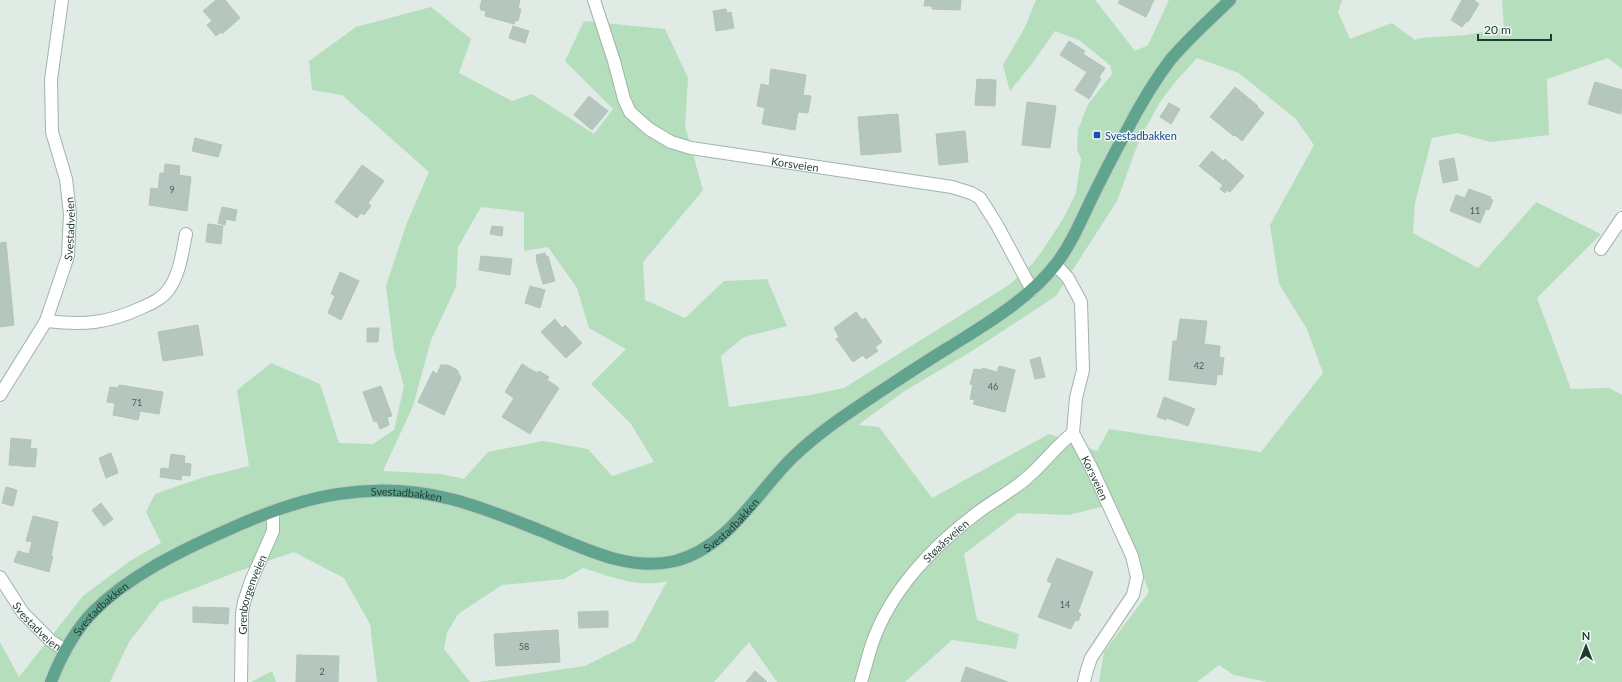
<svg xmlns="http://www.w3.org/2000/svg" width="1622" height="682" viewBox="0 0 1622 682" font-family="Lato,sans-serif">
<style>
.green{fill:#b5debd;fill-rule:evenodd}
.building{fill:#b4c6bd;stroke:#b1c5bb}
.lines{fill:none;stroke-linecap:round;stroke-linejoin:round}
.service-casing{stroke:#a2b3ab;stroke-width:14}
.minor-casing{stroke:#a2b3ab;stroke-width:14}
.primary-casing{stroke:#c0c8c6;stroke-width:14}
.service{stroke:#fff;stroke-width:12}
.minor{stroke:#fff;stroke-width:12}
.primary{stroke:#60a48d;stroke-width:12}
.transit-dot{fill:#1a4fb4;stroke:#eff8f3;stroke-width:1.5}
.labels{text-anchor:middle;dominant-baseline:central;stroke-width:3;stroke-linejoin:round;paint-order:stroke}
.number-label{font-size:9px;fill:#445e55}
.transit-label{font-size:11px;fill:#164399;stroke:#eff8f3;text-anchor:start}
.street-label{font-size:11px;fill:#1f3c32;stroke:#eff8f3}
</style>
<rect width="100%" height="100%" fill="#dfebe4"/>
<path class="green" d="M1036 0H1095L1135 51 1148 45 1169 0H1342L1338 12 1350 39 1392 23 1415 40 1420 38 1467 35 1504 28 1502 0H1622V69L1608 58 1547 79 1549 135 1490 142 1458 133 1432 138 1415 203 1413 233 1478 268 1536 202 1601 234 1537 298 1571 389 1609 388 1622 395V682H1267L1234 675 1219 665 1197 682H1099L1104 652 1149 592 1116 503 1069 515 1018 513 964 554 977 620 1019 634 1016 649 952 640 905 682H777L749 642 714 682H479L585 666 635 641 667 581C639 589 610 576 583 568L564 579 502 585 458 614 447 633 444 649 470 682H377L370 624 344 578 294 552 239 571 160 602 129 642 110 682H0V642L19 677 83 596 130 561 161 543 146 512 155 494 201 478 249 466 237 390 271 363 320 384 339 443 373 444 394 430 404 386 394 351 386 286 406 225 429 172 342 95 312 90 309 61 356 27 431 7 471 39 459 73 512 101 532 94 594 134 613 109 565 61 584 21 665 29 688 78 685 126 703 190 643 262 645 300 685 318 724 281 767 279 787 326 744 337 721 356 729 407 810 395 844 388 1009 285 1033 263 1042 251 1063 219 1076 193 1081 159 1077 149 1078 130 1088 104 1112 74 1110 65 1079 40 1055 31 1031 65 1010 91 1003 65 1025 27ZM1197 58 1239 73 1296 119 1314 145 1270 225 1279 284 1307 329 1323 373 1261 452 1109 429 1097 451 1049 434 932 498 879 427 858 425 903 392 972 351 1056 296 1117 201 1140 138 1160 102 1176 81ZM481 207 524 212V251L548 247 577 288 589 328 626 349 591 384 631 424 654 462 612 476 588 449 543 441 488 452 464 479 441 474 383 471 413 406 431 340 456 287 458 247Z
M272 671 276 682H251Z"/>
<path class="building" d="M216 0H225L240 18 222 34 221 32 216 36 207 25 212 21 203 11Z
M482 0H520L518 9H521L518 21 515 20 514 24 485 16 486 11 481 10 480 7Z
M925 0H961L960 10 932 9V6H924Z
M1120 0H1154L1146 17 1118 3Z
M1462 0H1474L1479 4 1468 22 1467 21 1462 27 1451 20Z
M726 9 727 13 731 12 734 28 716 31 713 11Z
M513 26 529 31 525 43 509 38Z
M1069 41 1085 51 1083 54 1105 68 1099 77 1101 79 1089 99 1075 90 1087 72 1060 55Z
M771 69 806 75 803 95 811 96 808 113 798 112 795 130 762 124 765 108 757 106 761 84 769 86Z
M977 79 996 80 995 106 975 105Z
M1595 82 1622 90 1621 114 1588 104Z
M1235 87 1258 106 1257 107 1264 113 1242 141 1235 135 1234 136 1210 117Z
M589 96 608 111 592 130 574 115Z
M1027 102 1056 106 1050 148 1022 145Z
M1169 103 1180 109 1171 124 1160 117Z
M898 114 901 152 861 155 858 117Z
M965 131 968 162 939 165 936 134Z
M195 138 222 145 218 157 192 151Z
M1212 151 1223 161 1225 159 1244 176 1230 192 1227 190 1225 193 1220 189 1223 185 1199 166Z
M1454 158 1458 180 1443 183 1439 161Z
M165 164 180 166 179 175 191 177 187 211 149 205 151 188 158 189 160 173H164Z
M362 165 384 181 368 203 371 206 364 215 361 213 357 218 335 202Z
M1469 189 1491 197 1490 199 1493 200 1489 210 1486 209 1480 223 1450 211 1456 195 1465 198Z
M222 207 237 210 235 221 226 219 225 225 218 223Z
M208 224 223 226 221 244 206 242Z
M492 226 503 227 502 236 490 234Z
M6 242 14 325 0 327V243Z
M545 253 546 257 548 256 555 281 543 284 536 259H537L536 255Z
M481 256 512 259 510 275 479 270Z
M340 272 359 281 341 320 328 313 335 296 331 294Z
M530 286 545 290 540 308 525 303Z
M856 312 862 320 865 318 882 342 875 347 878 351 866 359 863 355 853 362 836 339 839 337 834 328Z
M555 319 562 328 565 325 582 343 566 358 541 332Z
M1180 319 1207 321 1204 344 1220 346 1219 357 1224 358 1222 375 1217 374 1216 385 1169 380 1173 341H1177Z
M198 325 203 355 163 361 158 332Z
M367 328H379L378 342H367Z
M1040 357 1045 377 1035 379 1030 360Z
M522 364 537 373 539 371 549 377 547 380 559 388 530 434 502 417 514 398 505 392Z
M441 365H448L457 370 461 378 444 415 418 402 433 371 437 374Z
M999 366 1015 370 1005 412 973 404 975 400 970 399 973 385 970 384 974 369 982 370V368L997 372Z
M119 385 163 392 159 414 140 411 138 420 113 415 115 403 107 402 110 387 118 388Z
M381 386 392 416 387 417 389 425 380 429 377 421 374 422 363 392Z
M1164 397 1195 409 1188 426 1167 418 1166 420 1157 417Z
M11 438 31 440 30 448 37 449 35 467 9 465Z
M111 453 118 473 106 478 99 458Z
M171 454 185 456 184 463 191 464 190 476 182 475 181 480 160 477 161 468 169 469Z
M6 487 17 490 13 506 2 503Z
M101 503 113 519 104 526 92 510Z
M33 516 58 522 51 556H53L49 572 14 562 18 551 29 554 32 542 26 541Z
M1057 558 1093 572 1078 612 1081 614 1078 621 1075 620 1071 629 1038 617 1052 583 1047 581Z
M193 607 229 608 228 624 193 622Z
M608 611V627L579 628 578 612Z
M558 630 560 662 496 666 494 634Z
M297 655 339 656 338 682H296Z
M966 667 1008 682H961Z
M755 671 767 682H746Z"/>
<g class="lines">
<g class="service-casing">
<path id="service" d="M46 321C84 325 106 324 141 308 152 303 162 299 169 289 180 273 182 253 186 234"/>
</g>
<g class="minor-casing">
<g id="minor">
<path id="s1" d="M594 0 614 61 624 99 630 112 649 129 671 142 691 148 952 187 971 193 980 198 997 225 1032 290"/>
<path d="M1601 249 1622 218"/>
<path id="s2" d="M1056 265 1068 278 1081 302 1083 370 1076 398 1073 433 1092 469 1132 556 1137 577 1133 595 1091 658 1087 670 1084 682"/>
<path id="s3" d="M0 395 46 321 68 256 70 214 66 179 52 132 51 80 62 0"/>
<path id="s4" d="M0 577 23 613 51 641 65 650"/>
<path id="s5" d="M241 682 242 613 244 602 251 581 273 531V511"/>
<path id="s6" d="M861 682C865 669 868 656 872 644 890 591 933 546 977 513 994 500 1014 490 1029 476 1045 462 1056 446 1073 433"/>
</g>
</g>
<g class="primary-casing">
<g id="primary">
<path id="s7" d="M51 682C61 656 74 631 94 611 129 576 178 552 223 532 260 515 298 500 338 494 375 488 415 490 451 499 483 507 513 520 544 532 585 549 630 572 675 561 729 547 756 493 793 457 819 432 848 413 878 393 901 378 925 362 948 348 986 324 1028 300 1056 264 1070 246 1079 225 1089 204 1101 179 1114 154 1127 130 1140 105 1154 81 1171 59 1189 38 1210 19 1230 0"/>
</g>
</g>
<use href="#service" class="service"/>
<use href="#minor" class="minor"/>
<use href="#primary" class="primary"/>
</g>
<rect class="transit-dot" x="1093" y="131" width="8" height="8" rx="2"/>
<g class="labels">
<g class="number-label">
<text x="172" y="189">9</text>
<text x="1475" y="210">11</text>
<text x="1199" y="365">42</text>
<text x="993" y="386">46</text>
<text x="137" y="402">71</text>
<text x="1065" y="604">14</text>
<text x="524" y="646">58</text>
<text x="322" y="671">2</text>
</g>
<g class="transit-label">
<text x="1105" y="135">Svestadbakken</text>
</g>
<g class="street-label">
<text stroke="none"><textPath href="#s1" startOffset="295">Korsveien</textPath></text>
<text stroke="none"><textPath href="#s3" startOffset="183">Svestadveien</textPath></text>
<text stroke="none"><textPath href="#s2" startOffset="227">Korsveien</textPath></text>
<text stroke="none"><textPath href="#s7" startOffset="426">Svestadbakken</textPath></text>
<text stroke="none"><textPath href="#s7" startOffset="774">Svestadbakken</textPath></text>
<text stroke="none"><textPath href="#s6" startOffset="168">Støaåsveien</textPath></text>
<text stroke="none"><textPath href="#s5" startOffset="89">Grenborgenveien</textPath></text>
<text stroke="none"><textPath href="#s7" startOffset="90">Svestadbakken</textPath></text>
<text stroke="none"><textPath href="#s4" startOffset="62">Svestadveien</textPath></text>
</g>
</g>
<g transform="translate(1586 646)" stroke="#eff8f3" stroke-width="3" paint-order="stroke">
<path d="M0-3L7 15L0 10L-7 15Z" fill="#1f3c32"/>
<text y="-6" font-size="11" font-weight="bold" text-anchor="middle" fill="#1f3c32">N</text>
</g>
<path d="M1478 34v6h73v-6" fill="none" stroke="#1f3c32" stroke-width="2"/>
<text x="1484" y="34" font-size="12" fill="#1f3c32" stroke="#eff8f3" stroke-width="3" paint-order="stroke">20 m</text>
</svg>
